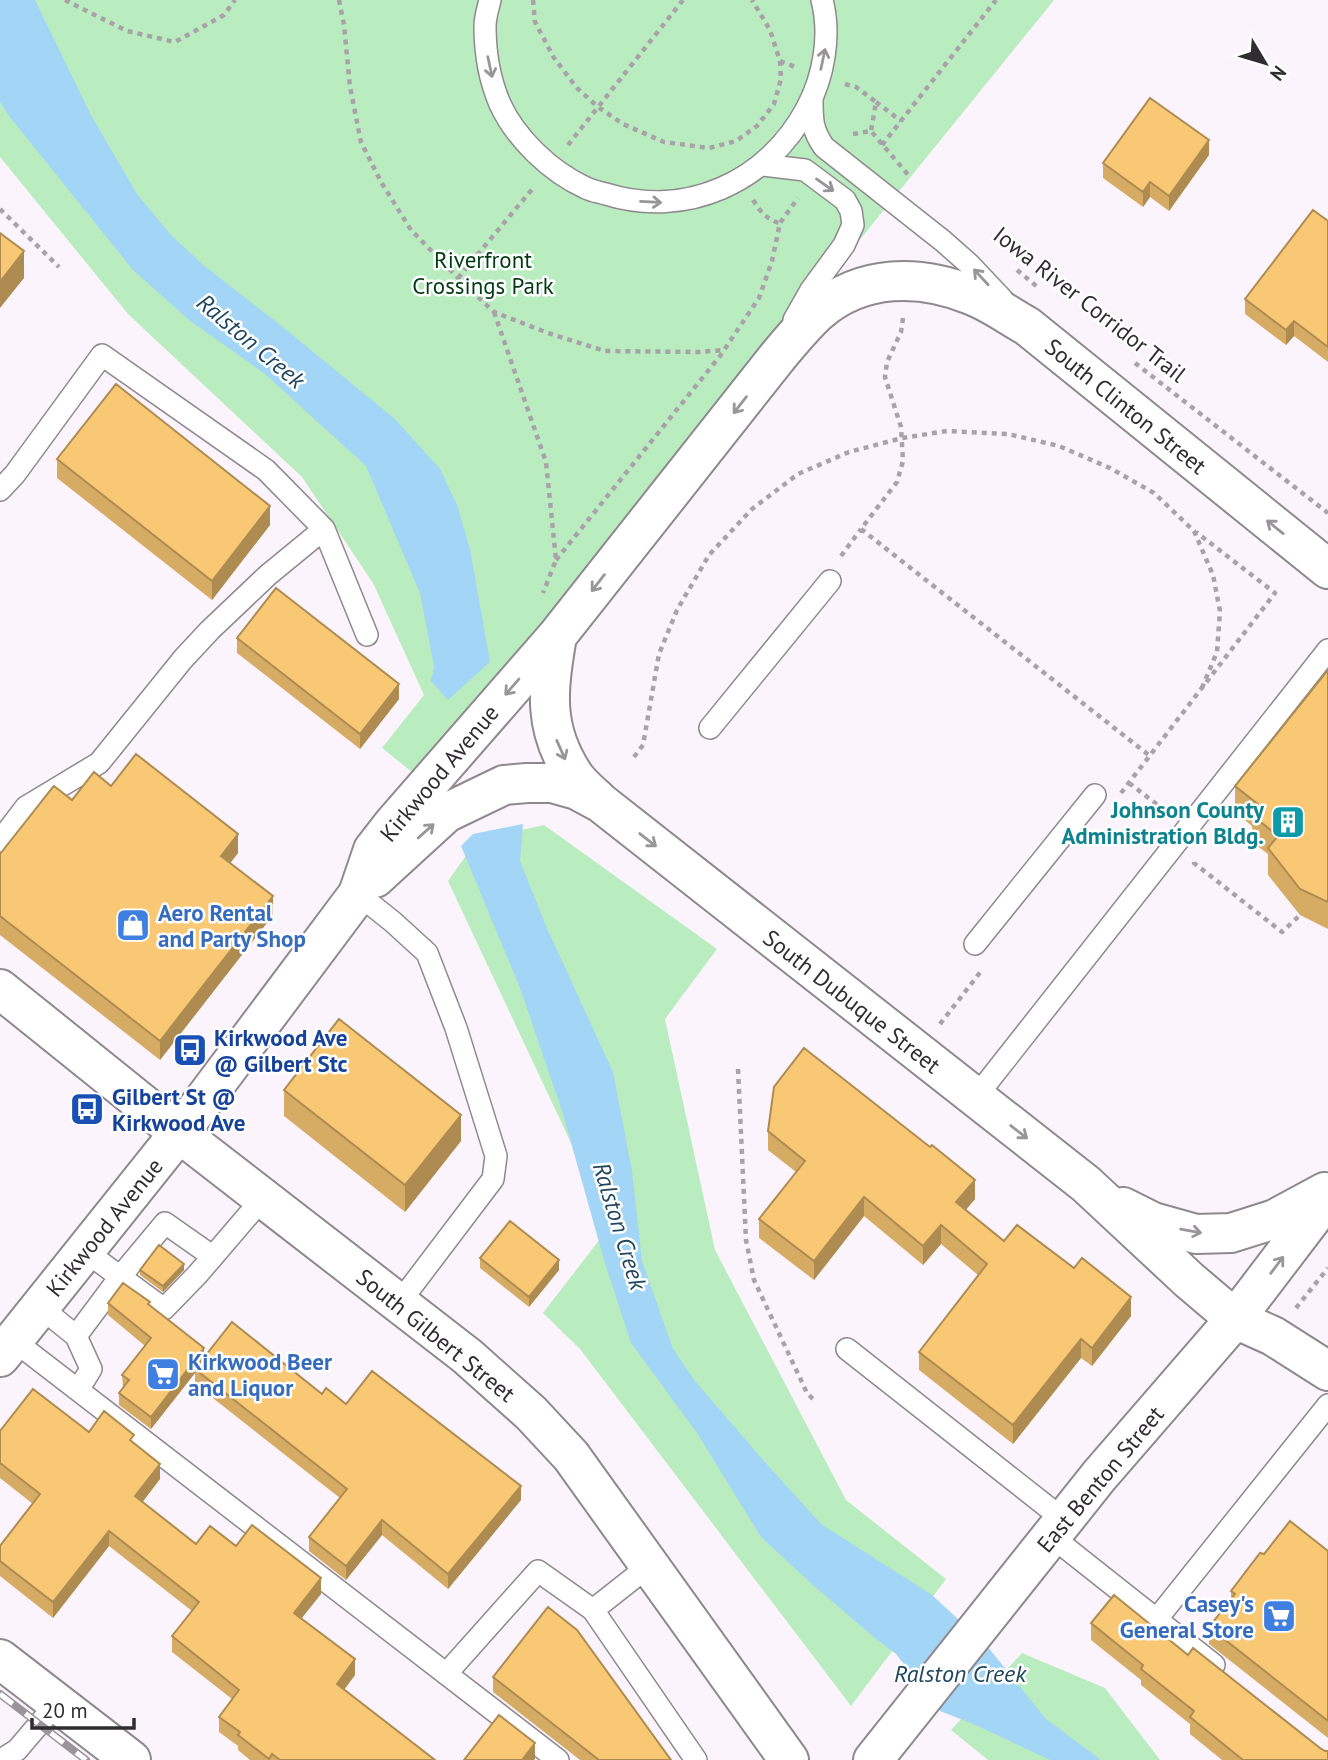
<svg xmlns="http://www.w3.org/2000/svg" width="1328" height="1760" viewBox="0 0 1328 1760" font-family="'PT Sans',sans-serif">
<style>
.green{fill:#b9edc0}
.water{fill:#a2d5f6}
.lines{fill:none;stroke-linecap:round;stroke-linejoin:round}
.service-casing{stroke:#8f888f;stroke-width:24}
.minor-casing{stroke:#8f888f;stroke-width:42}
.tertiary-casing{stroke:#8f888f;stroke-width:42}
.secondary-casing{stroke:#8f888f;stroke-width:42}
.path{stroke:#a9a3a9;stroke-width:4.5;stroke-dasharray:5 5;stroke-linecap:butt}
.service{stroke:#fff;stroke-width:21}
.minor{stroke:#fff;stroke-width:38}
.tertiary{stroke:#fff;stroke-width:38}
.secondary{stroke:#fff;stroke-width:38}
.rail-casing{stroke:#9b959b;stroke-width:8}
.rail{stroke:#fff;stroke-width:5;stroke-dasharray:16;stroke-linecap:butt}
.wall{fill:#d6ac64}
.shaded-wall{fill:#ae8c51}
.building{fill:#f9c874;stroke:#ae8c51;stroke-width:2}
.oneway{stroke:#989698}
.labels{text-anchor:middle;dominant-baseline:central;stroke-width:5;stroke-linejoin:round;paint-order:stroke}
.park-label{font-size:23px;fill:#003b14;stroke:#fff}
.street-label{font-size:23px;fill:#302d30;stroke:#fff}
.culture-label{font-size:23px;font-weight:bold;fill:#0d838f;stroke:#fff;text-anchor:end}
.shop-label{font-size:23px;font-weight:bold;fill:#366cbe;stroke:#fff;text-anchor:start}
.transit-label{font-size:23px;font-weight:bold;fill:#164399;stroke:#fff;text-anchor:start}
.water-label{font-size:24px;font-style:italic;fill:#20475d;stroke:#fff}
</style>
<rect width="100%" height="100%" fill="#fcf4fc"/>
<path class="green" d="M0 0H1054L422 780 382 748 424 695 373 583 302 477 128 314 0 157Z
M544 825 717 949 665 1019 715 1250 846 1500 946 1579 851 1706 580 1349 543 1313 610 1226 448 881 477 840Z
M1022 1653 1105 1688 1160 1760H988L951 1730Z"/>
<path class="water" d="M0 0H35L91 115 137 194 170 234 202 264 284 328 395 419 440 469 457 505 470 549 490 662 448 700 431 681 434 667 420 593 366 466 265 374 189 320 133 270 9 116 0 102Z
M523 824 520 861 546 926 613 1072 632 1171 642 1261 673 1349 695 1381 763 1460 821 1524 932 1595 987 1646 1046 1719 1101 1760H1050L978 1726 940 1711 896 1654 875 1638 814 1586 761 1537 697 1433 631 1343 604 1260 563 1114 520 988 461 846 473 834Z"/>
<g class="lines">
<g class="service-casing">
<path id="service" d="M490 0C488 8 485 18 485 26 485 52 490 81 500 104 516 139 551 172 586 188 592 191 599 192 606 194 686 219 768 182 807 108 824 76 831 35 822 0
M812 99C812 120 812 130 824 147L943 241 969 264 1002 299
M762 165 805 170 845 200 851 211 853 225 844 245 811 290 794 320
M0 490 15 474 102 355 266 470 324 529 367 635
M710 728 830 581
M0 841 26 807 99 763 183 659 210 630 268 575 324 529
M358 894 393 922 427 953 456 1028 496 1156 493 1179 399 1303
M975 944 1095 795
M975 1098 1328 650
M85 1251 164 1309 197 1275 263 1198
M40 1307 76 1336 120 1277 165 1223 212 1256
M76 1336 91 1369 78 1390
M13 1340 558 1760
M847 1349 1064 1520
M1051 1536 1214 1665
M593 1610 696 1760
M1156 1620 1328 1405
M446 1674 538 1571 593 1610 650 1565
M1 1760 17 1750 57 1703"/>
</g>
<g class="minor-casing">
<path id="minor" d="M0 1659 131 1760"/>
</g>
<g class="tertiary-casing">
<path id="tertiary" d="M557 636C548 690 542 728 575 777 581 785 590 793 598 800
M375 878 446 813 504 785 527 783H552L577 790 601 803 1086 1184 1189 1280 1235 1319 1273 1336 1328 1371
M358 894 373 850 394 823 557 636 775 360C788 344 802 327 818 312 862 274 920 274 971 295 990 302 1009 316 1027 326L1328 569
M1123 1207 1153 1222 1196 1234 1231 1233 1275 1219 1325 1192
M873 1760 1099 1476 1235 1319 1328 1197"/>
</g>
<g class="secondary-casing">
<path id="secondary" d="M0 989 179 1133 467 1356 531 1413 571 1456 789 1760
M0 1357 179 1133 358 894"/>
</g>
<path class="path" d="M65 0 127 31 175 42 224 15 235 0
M339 0 344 25 350 87 361 142 381 182 411 230 462 282 494 312 548 333 605 351 699 352 724 350 759 298 772 261 780 223 798 198
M533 0 535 22 554 58 577 88 598 107 623 124 664 142 709 148 736 141 757 126 774 104 781 79 780 61 770 30 752 0
M780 61 795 67
M845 84 856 87 876 102 871 131
M876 102 901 121
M853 134 871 131 910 177
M568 145 683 0
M882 145 996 0
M753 200C760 211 766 219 779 223
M0 209 59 267
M1017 270 1040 289
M458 278 534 187
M494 312 546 462 556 560 543 593
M903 318 901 332 887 362 885 377 901 427 903 461 897 482 861 529 1150 756
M1135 363 1328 513
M841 556 861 529
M556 560 724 351
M634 757 643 745 659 654 677 610 709 555 752 509 798 474 849 452 902 438 947 431 1008 434 1059 446 1110 468 1154 493 1194 531 1213 575 1220 611 1217 652 1201 690
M1129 783 1167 812
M1121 793 1275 593 1196 532
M1194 862V863L1282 932 1300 915
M940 1024 982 970
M738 1069 746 1240 754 1280 807 1393 815 1401
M1296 1308 1328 1268"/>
<use href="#service" class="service"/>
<use href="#minor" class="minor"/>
<use href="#tertiary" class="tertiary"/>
<use href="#secondary" class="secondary"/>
<g class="rail-casing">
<path id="rail" d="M0 1694 86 1760"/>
</g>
<use href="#rail" class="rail"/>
</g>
<path class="wall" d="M1209 155 1169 211 1150 197 1143 207 1103 178V163Z
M1328 221V362L1294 336 1286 345 1245 314V299Z
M57 459 270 525 212 600 57 478Z
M237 638 399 699 360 749 237 653Z
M1328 670V929L1300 915 1268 875V854L1252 842V826L1235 812V786Z
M111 786 238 853 230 863 273 915 160 1060 0 935V854L72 800Z
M284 1090 461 1141 405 1212 284 1116Z
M768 1131 975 1199 966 1210 1004 1241 1131 1316 1092 1366 1081 1358 1013 1444 919 1370V1352L978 1275 941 1244 923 1265 864 1216 814 1280 759 1238V1219L796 1172 768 1150Z
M480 1258 559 1270 529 1307 480 1268Z
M140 1270H184L163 1292 140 1275Z
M108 1303 150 1306 204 1357 322 1394 346 1404 521 1500 448 1589 382 1535 346 1580 309 1551V1537L340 1498 195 1384V1373L151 1429 119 1405V1393L123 1388 122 1375 145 1346 108 1315Z
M0 1431 89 1432 134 1444 160 1479 142 1502 196 1544 236 1546 321 1594 301 1618 355 1675 344 1690 435 1760H250L238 1750V1746L219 1732V1717L232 1699 172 1652V1636L192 1611 109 1546 53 1618 0 1576V1546L33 1504 0 1478Z
M1328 1551V1738L1209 1644V1627L1231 1599V1591L1264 1554Z
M1091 1623 1188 1655 1320 1748 1325 1751 1328 1760H1222L1190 1734V1724L1141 1685V1680L1091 1640Z
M493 1677 671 1760H580L493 1692Z"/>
<path class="shaded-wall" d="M1209 140V155L1169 211V196Z
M1150 182V197L1143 207V192Z
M24 251V278L0 308V282Z
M1294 321V336L1286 345V330Z
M270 506V525L212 600V581Z
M399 684V699L360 749V734Z
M238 834V853L221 875V856Z
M273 896V915L160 1060V1041Z
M461 1115V1141L405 1212V1185Z
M975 1180V1199L956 1221V1202Z
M864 1197V1216L814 1280V1261Z
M941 1225V1244L923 1265V1246Z
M559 1260V1270L529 1307V1297Z
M184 1264V1270L163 1292V1286Z
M1131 1297V1316L1092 1366V1348Z
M1081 1339V1358L1013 1444V1425Z
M204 1348V1361L195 1369V1373L151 1429V1417Z
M160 1464V1479L135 1512V1496Z
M521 1486V1500L448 1589V1574Z
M382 1520V1535L346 1580V1566Z
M109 1531V1546L53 1618V1602Z
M321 1578V1594L294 1628V1613Z
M355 1659V1675L337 1699V1684Z
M535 1743V1759L534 1760H522Z"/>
<path class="building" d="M1150 98 1209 140 1169 196 1150 182 1143 192 1103 163Z
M1313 210 1328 221V347L1294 321 1286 330 1245 299Z
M0 233 24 251 0 282Z
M116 384 270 506 212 581 57 459Z
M276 588 399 684 360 734 237 638Z
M1328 670V902L1300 889 1268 848 1278 836 1252 815 1259 805 1235 786Z
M136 754 238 834 221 856 273 896 160 1041 0 916V854L53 787 54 786 72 800 94 772 111 786Z
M339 1019 461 1115 405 1185 284 1090Z
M804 1048 930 1147 932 1145 975 1180 956 1202 1004 1241 1017 1225 1074 1268 1082 1258 1131 1297 1092 1348 1081 1339 1013 1425 919 1352 987 1264 941 1225 923 1246 864 1197 814 1261 759 1219 805 1161 768 1131 774 1087Z
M510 1221 559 1260 529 1297 480 1258Z
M159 1245 184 1264 163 1286 140 1270Z
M123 1283 150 1302 148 1304 204 1348 151 1417 119 1393 129 1380 122 1375 151 1338 108 1303Z
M232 1322 322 1394 326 1388 346 1404 372 1371 521 1486 448 1574 382 1520 346 1566 309 1537 347 1489 195 1369Z
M33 1389 89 1432 104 1411 134 1435 130 1440 160 1464 135 1496 196 1544 210 1526 236 1546 252 1525 321 1578 294 1613 355 1659 337 1684 435 1760H280L272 1754 269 1759 238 1735 240 1732 219 1717 239 1690 172 1636 199 1602 109 1531 53 1602 0 1561V1546L40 1494 0 1463V1431Z
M1290 1521 1328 1551V1721L1209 1627 1235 1594 1231 1591 1260 1553 1264 1554Z
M1114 1595 1188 1655 1193 1648 1320 1748 1325 1751H1328V1760H1243L1190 1717 1194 1711 1141 1669 1143 1665 1091 1623Z
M548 1607 577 1630 671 1760H599L493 1677Z
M499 1715 535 1743 522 1760H464Z"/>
<defs><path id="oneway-shaft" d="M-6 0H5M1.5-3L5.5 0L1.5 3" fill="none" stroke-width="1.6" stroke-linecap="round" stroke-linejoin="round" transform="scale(1.75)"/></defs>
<g class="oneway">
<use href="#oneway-shaft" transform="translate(823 59) rotate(-78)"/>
<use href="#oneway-shaft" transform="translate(490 67) rotate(78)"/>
<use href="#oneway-shaft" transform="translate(825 185) rotate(35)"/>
<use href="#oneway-shaft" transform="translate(651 202) rotate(3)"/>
<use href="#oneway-shaft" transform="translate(981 277) rotate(-133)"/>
<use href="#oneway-shaft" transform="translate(740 405) rotate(128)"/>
<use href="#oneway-shaft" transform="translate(1275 527) rotate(-141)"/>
<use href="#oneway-shaft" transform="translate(598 583) rotate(128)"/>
<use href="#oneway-shaft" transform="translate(512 687) rotate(131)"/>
<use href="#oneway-shaft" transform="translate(561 750) rotate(66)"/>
<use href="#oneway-shaft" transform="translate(426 831) rotate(-42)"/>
<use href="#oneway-shaft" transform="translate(648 840) rotate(38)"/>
<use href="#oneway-shaft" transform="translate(1019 1132) rotate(38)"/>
<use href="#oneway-shaft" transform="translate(1191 1231) rotate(10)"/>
<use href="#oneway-shaft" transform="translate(1277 1265) rotate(-53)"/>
</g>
<defs>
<g id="building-square" transform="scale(1.75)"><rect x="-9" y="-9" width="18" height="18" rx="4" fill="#0f9aa8" stroke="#fff"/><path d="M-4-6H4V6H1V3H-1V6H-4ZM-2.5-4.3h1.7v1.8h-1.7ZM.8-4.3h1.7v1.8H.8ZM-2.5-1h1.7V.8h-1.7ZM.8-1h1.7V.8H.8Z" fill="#fff"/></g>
<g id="shop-square" transform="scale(1.75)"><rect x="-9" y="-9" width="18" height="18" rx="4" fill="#3f7fe0" stroke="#fff"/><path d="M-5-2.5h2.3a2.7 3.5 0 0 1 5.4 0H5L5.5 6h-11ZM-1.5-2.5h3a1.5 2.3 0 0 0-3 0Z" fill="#fff"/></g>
<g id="bus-square" transform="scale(1.75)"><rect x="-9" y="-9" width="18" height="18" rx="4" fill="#1a4fb4" stroke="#fff"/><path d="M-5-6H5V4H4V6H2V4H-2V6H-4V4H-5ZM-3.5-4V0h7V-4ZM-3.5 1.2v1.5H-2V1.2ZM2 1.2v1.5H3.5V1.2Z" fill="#fff"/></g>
<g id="supermarket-square" transform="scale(1.75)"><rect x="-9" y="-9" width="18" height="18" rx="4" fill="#3f7fe0" stroke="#fff"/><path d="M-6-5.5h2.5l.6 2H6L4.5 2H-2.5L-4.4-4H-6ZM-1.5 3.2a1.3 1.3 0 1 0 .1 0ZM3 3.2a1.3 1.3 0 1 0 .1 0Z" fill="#fff"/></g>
</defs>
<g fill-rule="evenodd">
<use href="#building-square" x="1288" y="822"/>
<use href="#shop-square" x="133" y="925"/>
<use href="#bus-square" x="190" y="1050"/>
<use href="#bus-square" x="87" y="1109"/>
<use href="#supermarket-square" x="163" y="1374"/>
<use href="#supermarket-square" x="1279" y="1616"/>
</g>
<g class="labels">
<g class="park-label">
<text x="483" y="259">Riverfront<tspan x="483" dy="26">Crossings Park</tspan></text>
</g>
<g class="street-label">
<text transform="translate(1090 304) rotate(38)">Iowa River Corridor Trail</text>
<text transform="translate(1126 406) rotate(39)">South Clinton Street</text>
<text transform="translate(439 773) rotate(-50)">Kirkwood Avenue</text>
<text transform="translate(852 1001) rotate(38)">South Dubuque Street</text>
<text transform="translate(104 1227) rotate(-51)">Kirkwood Avenue</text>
<text transform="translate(436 1335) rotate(39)">South Gilbert Street</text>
<text transform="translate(1100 1479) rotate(-50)">East Benton Street</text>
</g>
<g class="culture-label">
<text x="1264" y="809">Johnson County<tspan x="1264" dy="26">Administration Bldg.</tspan></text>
</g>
<g class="shop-label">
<text x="158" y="912">Aero Rental<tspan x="158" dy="26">and Party Shop</tspan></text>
<text x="188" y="1361">Kirkwood Beer<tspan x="188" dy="26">and Liquor</tspan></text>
<text x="1254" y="1603" text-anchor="end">Casey's<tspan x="1254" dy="26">General Store</tspan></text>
</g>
<g class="transit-label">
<text x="214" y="1037">Kirkwood Ave<tspan x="214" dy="26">@ Gilbert Stc</tspan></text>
<text x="112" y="1096">Gilbert St @<tspan x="112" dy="26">Kirkwood Ave</tspan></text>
</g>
<g class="water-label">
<text transform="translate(251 341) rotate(40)">Ralston Creek</text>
<text transform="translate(620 1226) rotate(73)">Ralston Creek</text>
<text x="960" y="1673">Ralston Creek</text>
</g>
</g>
<g transform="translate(1265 63) rotate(128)" stroke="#ffffff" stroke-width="5" paint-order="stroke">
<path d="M0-5L12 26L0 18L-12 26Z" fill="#302d30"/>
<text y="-10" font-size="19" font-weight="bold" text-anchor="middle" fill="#302d30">N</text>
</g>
<path d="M32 1718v10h102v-10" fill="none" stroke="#302d30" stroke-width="3.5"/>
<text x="42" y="1718" font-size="21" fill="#302d30" stroke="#ffffff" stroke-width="5" paint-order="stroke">20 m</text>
</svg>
